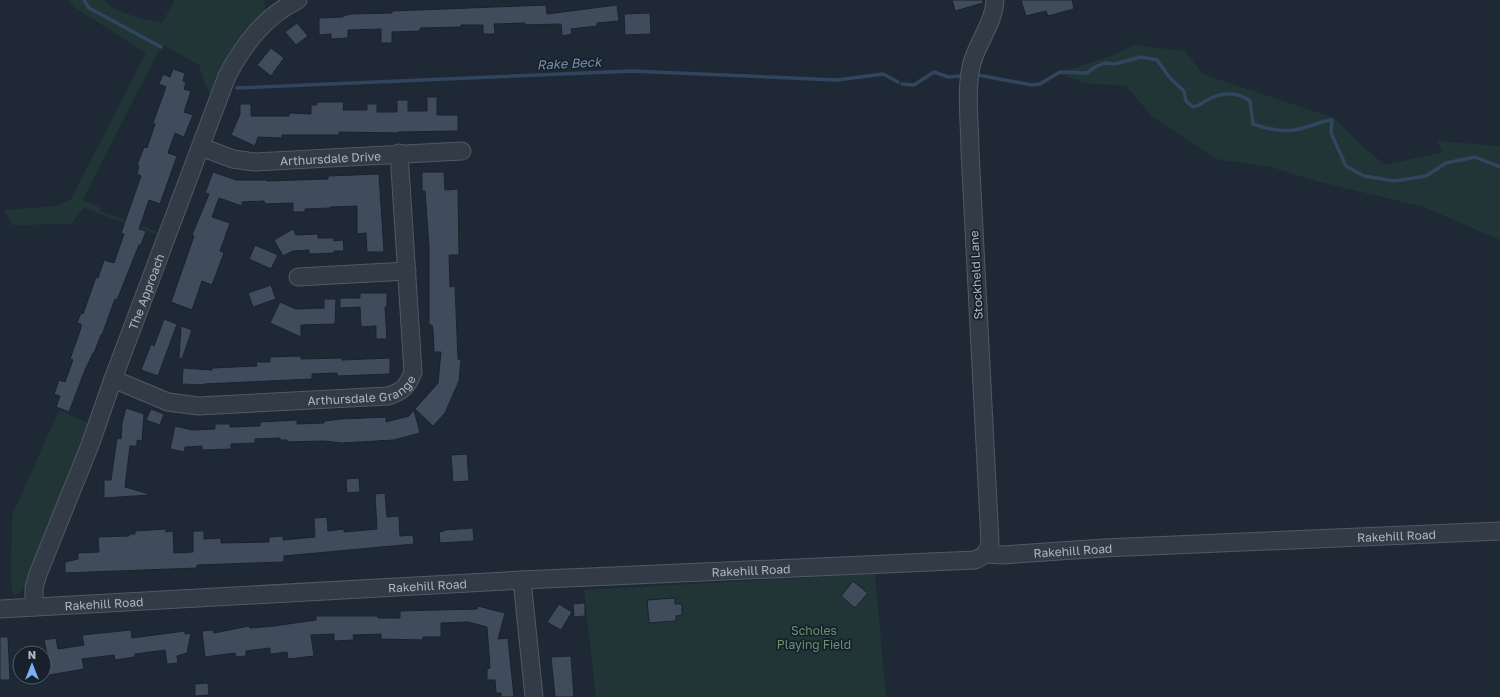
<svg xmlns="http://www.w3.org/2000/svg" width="1500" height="697" viewBox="0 0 1500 697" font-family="'Golos Text',sans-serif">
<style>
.green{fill:#213537}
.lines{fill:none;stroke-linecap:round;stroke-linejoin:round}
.stream{stroke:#32455e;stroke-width:3.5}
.building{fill:#404c5b;stroke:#1a222d}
.minor-casing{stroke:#505965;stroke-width:19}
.minor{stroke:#333b47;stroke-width:17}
.labels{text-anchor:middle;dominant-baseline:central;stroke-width:3.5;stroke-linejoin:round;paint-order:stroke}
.street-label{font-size:12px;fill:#adb6c4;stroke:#18202b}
.park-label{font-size:12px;fill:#65946f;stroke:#18202b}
.water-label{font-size:13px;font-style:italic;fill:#748dad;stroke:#18202b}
</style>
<rect width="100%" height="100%" fill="#1f2936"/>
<path class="green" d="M69 0H104C117 14 144 19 162 23L175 0H264L266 13 221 69 211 95 205 84 199 65 163 45 152 63 83 200 101 208 100 211 160 233 159 235 84 208 71 224 12 225 4 210 57 206 71 199 146 53 74 7Z
M1134 45 1185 51 1202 74 1334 118 1363 147 1385 165 1443 152 1437 141 1500 146V240L1424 207 1320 182 1271 167 1216 159 1152 116 1126 86 1084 83 1057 73 1106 58Z
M59 410 88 423 63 494 26 584 20 593 15 595 12 591 11 576 12 516Z
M875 574 886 697H596L584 590Z"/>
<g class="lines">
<path class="stream" d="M84 0 89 8 161 47
M978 75 1032 85 1040 84 1060 72 1087 73 1095 67 1105 63 1115 64 1141 57 1157 60 1170 78 1184 91 1186 101 1193 107C1201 106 1202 102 1209 99 1223 92 1238 92 1250 101L1253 124C1267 129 1284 133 1299 129 1311 127 1320 121 1332 120L1331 133 1346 166 1364 176 1395 181 1426 176 1446 163 1475 157 1500 167
M902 84 914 85 934 72 948 77 960 76
M237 88 632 71 837 80 883 74 898 82"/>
</g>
<path class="building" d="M952 0H983V3L955 11Z
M1021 0H1072L1074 9 1048 16 1046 11 1026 16Z
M546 5 547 14 617 5 619 21 597 23V26L571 29 572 34 562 36 561 24 525 25V23L494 24 495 34H483V25H461V27L420 28V31L392 32V43H381V29L348 30V38L331 39V34L319 35V18L343 17V16L351 14 392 13V11Z
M650 13 651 34 625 35 624 14Z
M297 23 308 36 296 45 285 32Z
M271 48 284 58 271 76 257 65Z
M173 69 185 73 183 81 186 82 184 89 191 91 184 112 193 115 184 137 175 133 168 153 177 156 160 204 149 200 139 229 146 231 141 245H139L117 300 115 299 102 335H101L94 353H93L85 370 69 412 56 407 60 396 54 394 59 380 65 382 73 360 70 359 81 328V324L77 323 81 313 83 314 96 277 98 278 104 260 114 263 124 234 121 233 141 176 137 174 139 165H137L144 147 147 148 155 124 153 123 166 87 159 84 163 74 170 77Z
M427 97H437V115H458V131L398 132V133L339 132V135H282V138L258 137 255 146 231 135 240 114V104H251V116H289V113L311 114V105H317V102H344L343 110H367V104H377V112H397V100H408V111H427Z
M213 172 236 180H267V181L328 179V176L379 174 384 252H367L366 233 357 234V206L330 207V208L305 209V212H293V203L265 204 264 201 242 202V206L219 198 212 217 230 223 220 251 224 253 212 285 202 281 192 310 171 302 194 236 192 235 209 194 205 193Z
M422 172H444L445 190 458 189 459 255H449L450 287 455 286 458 359 461 360 459 381 445 413 433 426 415 409 438 383 441 352H434L433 330 432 325H429V247L425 191H422Z
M293 229 296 235 318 234V238H334V241L343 240 344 251H334V253L309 254V250L293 251 283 256 274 240Z
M255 245 278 255 271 269 249 259Z
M271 285 276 299 253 307 248 293Z
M360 293H387V307H385L387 339H376V326L361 327 360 307 340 308V298H360Z
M324 299H336L335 324 301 325V337L270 323 280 302 296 309 324 308Z
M164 319 177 324 158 376 141 370 151 344 154 346Z
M181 326 192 330 182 359 179 358Z
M301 356V359L342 358V360L390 358V374L337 376V373L312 374V379L204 384V385L182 384 183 368 212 370V368L257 366 256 362H270V357Z
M126 408 144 414 142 441 137 440V446H130L125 487 149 494V495L104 498V480H111L117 438 121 439 122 423Z
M151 409 164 414 160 425 146 420Z
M414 410 420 433 394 440 342 443 324 441 287 442V440H280V438L255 439V443L231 444V449L202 450V446L185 447 184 452 170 449 175 426 192 430 215 429V424H230V427L260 426V422L279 421 297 420V424L324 423V421L341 419 386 417V422L409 416Z
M467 454 469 481 453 482 451 455Z
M359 478 360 492 347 493 346 479Z
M385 493 387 517 399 516 400 536 413 535 414 544 284 556V562L197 565V568L65 573V562L78 559V553L99 552 98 537 129 536V534H135V531L166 529V532L173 531 174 553 193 552V531H204V539L221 538V543L269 542V537L283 536V540L315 537 314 518 327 517 328 531 344 529V532L377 529 375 494Z
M473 528 474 541 440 543 439 532 444 531V530Z
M853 581 868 593 855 608 841 596Z
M675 598V604H682V615L676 616V621L649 623 647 600Z
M585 603V616L574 617 573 604Z
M559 604 572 612 561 630 547 622Z
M478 606 505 613 498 639 508 638 514 697H501V693H496L495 680H487V669L490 668 487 627 468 622 441 623V637H423V640L381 639V634L353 635 354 640 334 641V634L311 635 314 656 288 659 287 652 270 654V648L246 651V656L236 657 235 653 205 657 202 631 213 630 214 633 249 626 250 628 274 626 316 620V616H378V618H400V611L477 609Z
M131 630 132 638 185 631V634L191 633 187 653 177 656 178 663 167 664 165 650 135 654V657L115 660 114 655 82 659 84 669 44 676V655L47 654 44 640 56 638 58 649 84 645 82 635Z
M0 637H8L10 680H0Z
M571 656 574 697H555L551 657Z
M208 683 209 695 195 696V684Z"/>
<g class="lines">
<g class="minor-casing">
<g id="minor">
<path id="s1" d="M201 147 233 159 254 162 462 151"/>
<path d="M298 277 407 271"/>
<path id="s2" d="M113 379 168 402 198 406 388 396C402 392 408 386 413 372L399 153"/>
<path id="s3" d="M986 554 1002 555 1104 548 1500 531"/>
<path d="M522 580 534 697"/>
<path id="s4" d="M34 607V588L38 574 90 445 113 379 227 76C244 44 265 16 298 0"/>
<path id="s5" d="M0 609 522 580 975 560C984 557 988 552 990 542L970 151C970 123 965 90 972 63 978 41 994 23 995 0"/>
</g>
</g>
<use href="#minor" class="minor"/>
</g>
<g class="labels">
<g class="street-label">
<text stroke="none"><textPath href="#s1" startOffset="132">Arthursdale Drive</textPath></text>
<text transform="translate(976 275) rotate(-93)">Stockheld Lane</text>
<text stroke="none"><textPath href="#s4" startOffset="336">The Approach</textPath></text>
<text stroke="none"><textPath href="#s2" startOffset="256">Arthursdale Grange</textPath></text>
<text stroke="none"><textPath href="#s3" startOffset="411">Rakehill Road</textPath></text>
<text stroke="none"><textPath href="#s3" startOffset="87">Rakehill Road</textPath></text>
<text stroke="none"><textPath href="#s5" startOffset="752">Rakehill Road</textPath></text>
<text stroke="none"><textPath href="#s5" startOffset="428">Rakehill Road</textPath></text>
<text stroke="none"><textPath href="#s5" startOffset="104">Rakehill Road</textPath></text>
</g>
<g class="park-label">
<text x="814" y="630">Scholes<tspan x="814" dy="14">Playing Field</tspan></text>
</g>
<g class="water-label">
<text transform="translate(569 63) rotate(-3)">Rake Beck</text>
</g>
</g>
<g transform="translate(32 665)"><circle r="19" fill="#18202b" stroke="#545c68"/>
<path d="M0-3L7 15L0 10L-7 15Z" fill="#7daef8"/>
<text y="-6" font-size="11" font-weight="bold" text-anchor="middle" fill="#adb6c4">N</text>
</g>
</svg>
